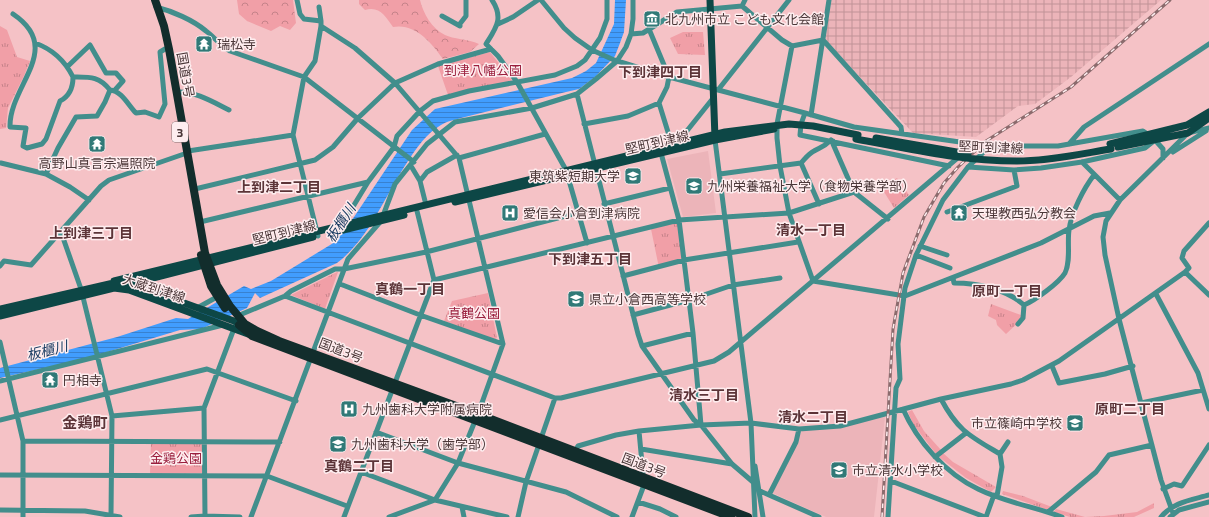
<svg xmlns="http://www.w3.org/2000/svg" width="1209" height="517" viewBox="0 0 1209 517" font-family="'Exo 2','Noto Sans JP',sans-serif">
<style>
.built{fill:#ecb4b9}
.industrial{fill:url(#industrial-grid)}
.forest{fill:url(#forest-crowns)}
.park{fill:url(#park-tufts)}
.water{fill:url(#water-rules)}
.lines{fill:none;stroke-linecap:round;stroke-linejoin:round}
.minor{stroke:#428e8c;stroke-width:5}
.major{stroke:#0d4746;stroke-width:7}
.highway{stroke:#122d2c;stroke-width:8}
.rail-casing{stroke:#8b6b6d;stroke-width:3}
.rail{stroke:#feedef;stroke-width:1.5;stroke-dasharray:4.5;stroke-linecap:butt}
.major-bridge{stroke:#0d4746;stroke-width:7}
.labels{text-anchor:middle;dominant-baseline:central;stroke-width:3;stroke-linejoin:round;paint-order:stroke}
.shield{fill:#feedef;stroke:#816e6f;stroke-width:1}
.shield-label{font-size:12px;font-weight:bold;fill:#4b3738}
.poi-label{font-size:13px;fill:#4b3738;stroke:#feedef;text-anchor:start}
.park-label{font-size:13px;fill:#9a1e3d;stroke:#feedef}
.street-label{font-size:13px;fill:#4b3738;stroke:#feedef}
.neighbourhood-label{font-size:14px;font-weight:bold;fill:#5c3438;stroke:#feedef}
.water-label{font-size:14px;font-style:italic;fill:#14375e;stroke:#feedef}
.quarter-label{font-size:15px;font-weight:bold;fill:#5c3438;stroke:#feedef}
</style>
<defs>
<pattern id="industrial-grid" width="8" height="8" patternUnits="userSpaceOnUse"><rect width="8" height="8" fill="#ecb4b9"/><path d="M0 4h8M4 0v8" fill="none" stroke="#c19397"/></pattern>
<pattern id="forest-crowns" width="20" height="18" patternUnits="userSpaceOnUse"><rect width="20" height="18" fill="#f19fa7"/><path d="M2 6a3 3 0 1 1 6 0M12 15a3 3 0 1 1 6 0" fill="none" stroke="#c58289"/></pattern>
<pattern id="park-tufts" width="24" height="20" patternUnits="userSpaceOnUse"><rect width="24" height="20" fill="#f19fa7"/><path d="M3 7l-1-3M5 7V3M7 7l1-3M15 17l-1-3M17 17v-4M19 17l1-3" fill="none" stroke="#c58289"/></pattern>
<pattern id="water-rules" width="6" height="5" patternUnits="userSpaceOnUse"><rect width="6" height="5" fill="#419dfe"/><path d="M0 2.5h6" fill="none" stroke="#3881cf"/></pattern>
</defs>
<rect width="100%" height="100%" fill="#f5c2c6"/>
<path class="built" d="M708 151 716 213 683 217 667 159Z
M885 417 874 517H826L772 493 802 431Z"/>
<path class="industrial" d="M831 0H1161L1071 77 1035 104 1018 106 976 137 913 133 825 40Z"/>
<path class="forest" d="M237 0H293L296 23 290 30 280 26 271 31 247 21 239 14Z
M359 0H420C423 13 432 29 445 35 453 39 468 39 479 44L470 52 443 59C431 42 415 23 393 27 385 16 380 6 365 10L359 4Z"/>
<path class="park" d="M0 26 7 30 17 57 30 61 24 76 8 108 6 128 0 129Z
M683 32H703L705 55 678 54 670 38Z
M490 52 512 80 510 82 448 95 438 66Z
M897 178 909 195 894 208 881 187Z
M679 221 683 262 659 268 651 229Z
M337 272H338L325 309 291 295Z
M488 293 497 338 494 340 444 321 452 301Z
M991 304 1021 315V320L1006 334 997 325 996 320 988 316Z
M912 410 924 431 941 450 936 454 913 424 908 412Z
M151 443 202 444V473L150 474Z
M943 453 953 462 996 487 991 492 966 478 939 457Z
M1003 491 1023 496 1052 507 1048 510 1002 494Z
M1154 503V508L1134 517H1070L1054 512 1056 509 1085 517 1104 516 1137 512Z"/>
<path class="water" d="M615 0H626L624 32 620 43 615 56 595 77 579 89 566 92 461 118C455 120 447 121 441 125 426 134 418 146 408 161 385 195 370 238 337 263L260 298 255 293 247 308 201 329 180 330 84 359 0 378V368L117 337 176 318 188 319 244 286 251 289 271 281 335 242 354 217 412 130 435 109 572 78 586 71 596 63 614 24Z"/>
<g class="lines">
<path class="minor" d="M297 0 300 14 304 19 321 21V26L315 61 304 77 293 135 318 236
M492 0C504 18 496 28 486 44L498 56 517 82 566 170 587 243
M541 0 564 28 575 38 592 50 614 60 669 77 805 113
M742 6 745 0
M156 7C172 11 193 20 206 31 214 37 220 45 230 51L304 77 414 162
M319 7 321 21
M13 14C65 49 9 85 10 127L26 128 23 146 27 148 42 144 46 139 60 101C70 96 73 88 73 77
M442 16 460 26
M498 24 513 17 538 0
M459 25 466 16V0
M321 26 355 48 395 83 459 158 503 344 479 411 458 463 435 500 389 517
M649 29 669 77 667 87 659 103 672 145
M631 34 643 33 677 12 742 6 782 40 792 46 823 40
M823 40 901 127 902 134
M35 43C52 49 65 61 73 77 90 77 99 76 110 90 122 91 128 105 136 113L145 112 159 117 165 104 160 52 165 49
M792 46 777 124V138L780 166 789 213 813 281 905 296 1041 243 1094 216 1110 213
M67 67 90 45 106 73H116L123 81 115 90
M718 90 789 0
M177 92C195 91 213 102 229 110
M577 94 638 334 642 346 694 420 701 425
M811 115 829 0
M584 124 628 116 659 103
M715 140 751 423 755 517
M833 141V144L854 192 888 219
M683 142 686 132 714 97
M1069 144 1084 127 1209 44
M188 151 293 135
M1173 152 1206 131
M661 153 679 220 693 333 701 425
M459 158 545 134
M1082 162 1120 200
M1 163 46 174 70 187 89 200
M801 163 819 204
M411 166 420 181 427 172 457 155
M949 166 800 135 801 124 805 113 854 127 974 144
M968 167 1014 170 1041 168 1082 162 1145 148 1155 140 1163 149V158
M46 174 58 148 76 117 97 116 105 102 110 90
M720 174 801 163C805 159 808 154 814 151 821 147 824 147 831 140
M420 181 426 205
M195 189 315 160 333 147 358 118 395 83 438 64 491 49
M604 204 670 188
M947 212 1017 186 1014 170
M200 222 368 182
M340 228 368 182 394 147 397 136 420 111 433 101 469 91 555 75 577 66 585 60 600 38 607 19V0
M61 232 81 289 112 416 111 515
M920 246 947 255
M916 255 950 268
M0 266 4 261 31 265 101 186 109 180 184 154
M1185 272 1209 295
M623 276 684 260 798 242
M953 278 954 283C978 283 1006 289 1024 305
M434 280 679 220 789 213 854 192
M340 284 420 315 503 344
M1156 294 1198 373 1209 409
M285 296 555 398H561L714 361 729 352 974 144
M1024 305C1034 301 1059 283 1065 273 1071 261 1067 243 1069 230 1071 213 1084 188 1094 175
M197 308 217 297
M633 315 689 300 733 285 780 278
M238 319 242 314 285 296 291 291 335 269H344L426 252 577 213
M1018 324 1023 318 1024 305
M0 342 23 441V517
M642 346 693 333
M1052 366 1059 383 1105 374 1133 366
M0 381 223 325
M941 399C958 431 970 436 1000 454
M1141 403 1203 390
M903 409C917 441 946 474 978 489 1004 502 1035 507 1062 517
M112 416 204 408
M0 420 207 369 296 401
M376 432 458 463 566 492 617 517
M23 441 280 442
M641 449 732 464
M575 451 578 446 616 435 639 431 701 425
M935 457 966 433
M755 466 763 517
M361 472 435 500 507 517
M0 475 267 476 347 506
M891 481 985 517
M753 482 732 464 701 425 751 423 799 429 840 426 941 399 1011 384 1023 380 1059 361 1185 272 1189 268 1182 258 1184 251 1209 223
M1163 489 1174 484 1182 486 1209 445
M760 491 769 495 796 442 799 429
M769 495 819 517
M997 496 1002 467 1000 454 1008 442
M638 502 660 509 676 517
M462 507 464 517
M0 510 85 511 120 517
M1048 512 1096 472 1109 455 1152 445
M1173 513 1161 480 1119 319 1105 255 1103 237 1106 221 1120 200 1188 133 1209 128
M205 516 204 408 235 326
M191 517 205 516 240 517
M251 517 348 259 381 221 395 184 427 144 455 122 532 108 577 94 596 79 617 61 626 47 631 34 633 19V0
M344 517 434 280 417 211
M518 517 526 482 555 398
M632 517 644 485 639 431
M888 517 896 388 900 379 898 344 905 288 916 255 943 200 968 167 990 146H1058L1143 131 1146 133V136
M986 517 994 495
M1161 517C1173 502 1192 500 1209 495
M1170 517 1179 510 1209 502"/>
<path class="major" d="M710 0 715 138
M1110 144 1187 125 1209 112
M1118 147 1188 133 1209 118
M455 202 715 140 774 129
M335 232 404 215
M114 281 725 132 789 124 813 126 858 135
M129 283 245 325
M114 288 313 237
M0 309 118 282
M0 316 114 288 129 290 248 334"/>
<path class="highway" d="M155 0 164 26 169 49 205 253 217 285 230 306 245 324 257 331 279 341 478 414 748 517
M201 255 211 286 225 308
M239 325 252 336 731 517"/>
<g class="rail-casing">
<path id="rail" d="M882 517 893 329 903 273 924 217 944 183 958 167 986 141 1071 87 1170 0"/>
</g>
<use href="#rail" class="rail"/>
<path class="major-bridge" d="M876 138 968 154
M856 139C910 149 962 161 1017 161 1048 161 1080 154 1111 149"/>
</g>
<defs>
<g id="museum-square" transform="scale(0.9)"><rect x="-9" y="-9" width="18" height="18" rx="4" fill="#307977" stroke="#feedef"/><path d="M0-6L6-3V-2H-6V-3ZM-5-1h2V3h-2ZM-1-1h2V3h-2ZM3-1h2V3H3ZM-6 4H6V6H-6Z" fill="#fff"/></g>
<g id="temple-square" transform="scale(0.9)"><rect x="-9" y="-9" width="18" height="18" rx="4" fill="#307977" stroke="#feedef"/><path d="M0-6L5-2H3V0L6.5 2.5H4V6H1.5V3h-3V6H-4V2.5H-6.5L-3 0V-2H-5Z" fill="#fff"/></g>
<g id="university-square" transform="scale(0.9)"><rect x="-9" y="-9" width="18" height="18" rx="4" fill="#307977" stroke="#feedef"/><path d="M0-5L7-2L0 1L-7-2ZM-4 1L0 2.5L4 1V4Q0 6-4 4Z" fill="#fff"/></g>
<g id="hospital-square" transform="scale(0.9)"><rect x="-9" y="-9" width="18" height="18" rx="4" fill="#307977" stroke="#feedef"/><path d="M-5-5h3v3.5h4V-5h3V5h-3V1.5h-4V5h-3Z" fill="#fff"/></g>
<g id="school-square" transform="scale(0.9)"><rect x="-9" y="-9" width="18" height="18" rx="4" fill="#307977" stroke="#feedef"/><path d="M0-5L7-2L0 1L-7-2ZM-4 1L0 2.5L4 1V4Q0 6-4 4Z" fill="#fff"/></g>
</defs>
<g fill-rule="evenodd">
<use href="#museum-square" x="652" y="19"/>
<use href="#temple-square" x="204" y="44"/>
<use href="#temple-square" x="97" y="144"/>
<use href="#university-square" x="633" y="176"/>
<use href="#university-square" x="694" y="186"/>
<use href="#hospital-square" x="510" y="213"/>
<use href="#temple-square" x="959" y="213"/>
<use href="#school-square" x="576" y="299"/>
<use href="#temple-square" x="50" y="380"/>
<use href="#hospital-square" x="349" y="409"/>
<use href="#school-square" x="1075" y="423"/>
<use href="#university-square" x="338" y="444"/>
<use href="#school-square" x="839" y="470"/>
</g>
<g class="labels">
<rect class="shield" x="172" y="122" width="16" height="20" rx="3"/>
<g class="shield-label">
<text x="180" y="132">3</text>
</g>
<g class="poi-label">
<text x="665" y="19">北九州市立 こども文化会館</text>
<text x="217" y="44">瑞松寺</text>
<text x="97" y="163" text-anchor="middle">高野山真言宗遍照院</text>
<text x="620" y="176" text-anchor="end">東筑紫短期大学</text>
<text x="707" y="186">九州栄養福祉大学（食物栄養学部）</text>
<text x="523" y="213">愛信会小倉到津病院</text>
<text x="972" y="213">天理教西弘分教会</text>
<text x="589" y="299">県立小倉西高等学校</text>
<text x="63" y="380">円相寺</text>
<text x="362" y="409">九州歯科大学附属病院</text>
<text x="1062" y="423" text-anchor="end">市立篠崎中学校</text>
<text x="351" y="444">九州歯科大学（歯学部）</text>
<text x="852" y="470">市立清水小学校</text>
</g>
<g class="park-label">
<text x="483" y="70">到津八幡公園</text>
<text x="474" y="313">真鶴公園</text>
<text x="176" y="458">金鶏公園</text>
</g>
<g class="street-label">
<text transform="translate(186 75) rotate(80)">国道3号</text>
<text transform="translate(657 142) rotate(-13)">堅町到津線</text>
<text transform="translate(991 147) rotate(2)">堅町到津線</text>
<text transform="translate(284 232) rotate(-14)">堅町到津線</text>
<text transform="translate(154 288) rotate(18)">大蔵到津線</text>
<text transform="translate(341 350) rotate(21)">国道3号</text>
<text transform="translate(644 465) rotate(21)">国道3号</text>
</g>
<g class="neighbourhood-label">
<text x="660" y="71">下到津四丁目</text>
<text x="279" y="186">上到津二丁目</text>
<text x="811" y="229">清水一丁目</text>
<text x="91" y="232">上到津三丁目</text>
<text x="590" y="258">下到津五丁目</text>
<text x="410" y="288">真鶴一丁目</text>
<text x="1007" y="290">原町一丁目</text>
<text x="704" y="394">清水三丁目</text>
<text x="1130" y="408">原町二丁目</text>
<text x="813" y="416">清水二丁目</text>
<text x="359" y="465">真鶴二丁目</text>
</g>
<g class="water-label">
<text transform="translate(340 223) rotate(-57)">板櫃川</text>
<text transform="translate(47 350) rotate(-14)">板櫃川</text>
</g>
<g class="quarter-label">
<text x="85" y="422">金鶏町</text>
</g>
</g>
</svg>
